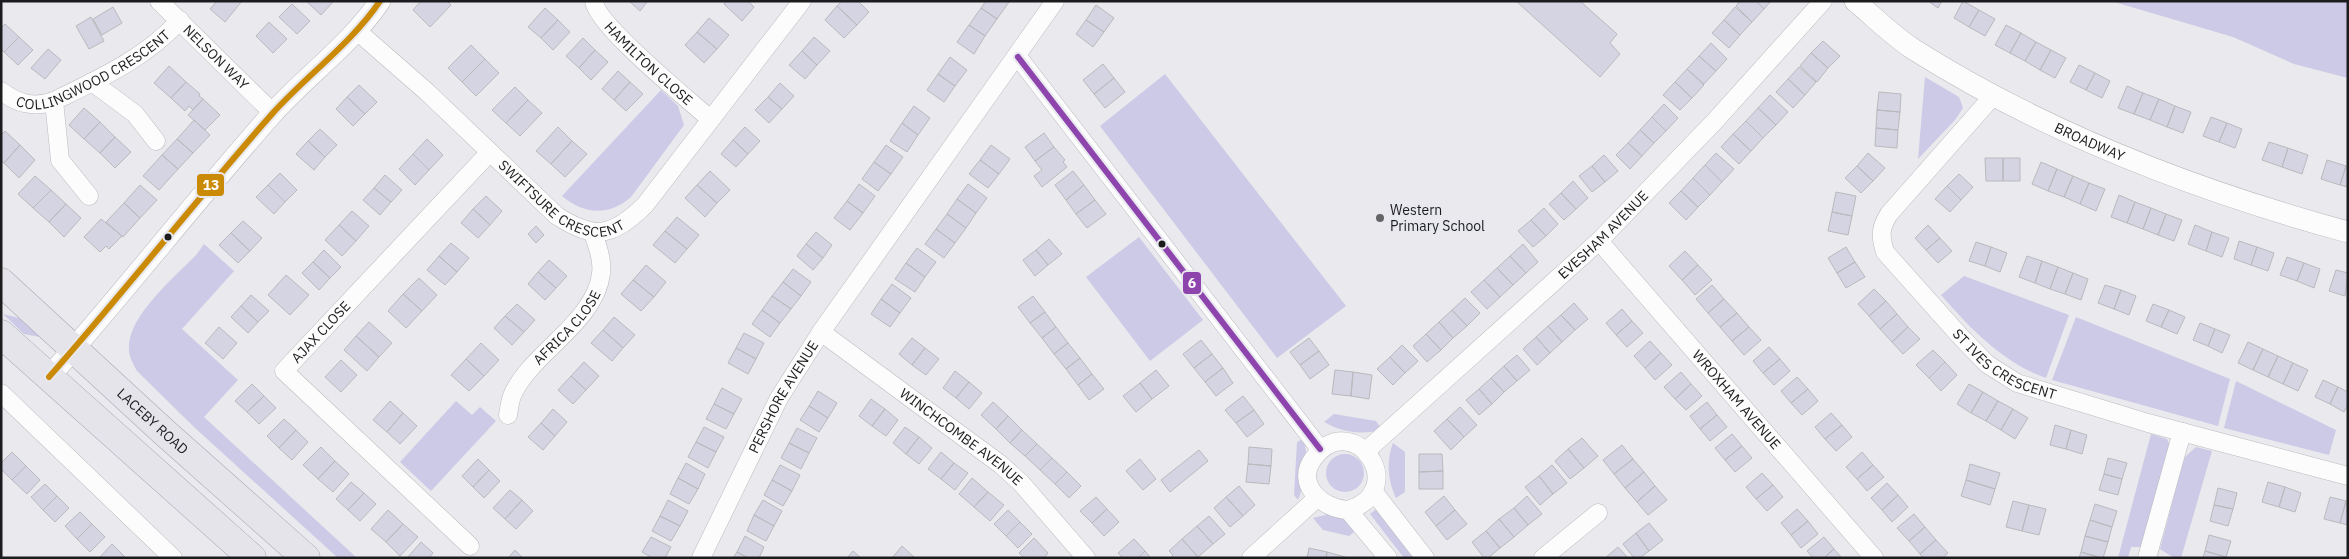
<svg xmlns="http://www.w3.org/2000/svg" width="2349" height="559" viewBox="0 0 2349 559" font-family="'IBM Plex Sans',sans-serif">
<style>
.green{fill:#cccae6}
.building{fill:#d5d4e3;stroke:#bab9bd}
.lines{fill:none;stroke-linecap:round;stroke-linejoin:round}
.minor-casing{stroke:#bbbbbf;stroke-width:19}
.tertiary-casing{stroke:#bbbbbf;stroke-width:22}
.trunk-casing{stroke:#aaa9b5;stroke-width:29}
.minor{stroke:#fcfcfc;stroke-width:18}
.tertiary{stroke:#fcfcfc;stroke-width:21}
.trunk{stroke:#e4e4ea;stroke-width:28}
.bus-1-casing{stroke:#e8e8ef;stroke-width:10}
.bus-2-casing{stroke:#e8e8ef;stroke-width:10}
.bus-1{stroke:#8e44ad;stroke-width:6}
.bus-2{stroke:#cb8a06;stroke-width:6}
.poi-dot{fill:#646467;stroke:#e8e8ef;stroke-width:2}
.bus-dot{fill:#1c1c1f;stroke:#e8e8ef;stroke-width:2}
.labels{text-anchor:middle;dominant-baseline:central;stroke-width:4;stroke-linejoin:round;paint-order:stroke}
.street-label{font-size:14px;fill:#1c1c1f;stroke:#e8e8ef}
.poi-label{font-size:14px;fill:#1c1c1f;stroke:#e8e8ef;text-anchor:start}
.line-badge{stroke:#e8e8ef;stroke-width:2}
.badge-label{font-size:14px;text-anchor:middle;font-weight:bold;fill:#fff}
</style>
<rect width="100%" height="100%" fill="#e9e9ee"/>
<path class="green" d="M2111 1H2348V78L2294 64 2233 37Z
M1165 74 1346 306 1277 358 1100 126Z
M1925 77 1959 97 1963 108 1955 120 1918 159Z
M661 90 678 106 684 125 631 197C608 217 583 214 562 196Z
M1139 237 1203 320 1150 361 1086 277Z
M204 244 234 271 182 329 238 380 204 417 357 558H338L194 427 137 371C134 365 129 357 129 350 126 317 176 276 197 254Z
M1964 276 2069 315 2046 378C2003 363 1970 328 1941 295Z
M3 314 35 322 56 340 24 334Z
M2076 317 2230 379 2218 426 2052 380Z
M2236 381 2336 430 2329 455 2224 428Z
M456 401 472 415 480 407 496 421 431 491 400 462Z
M1334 414 1376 421 1382 429C1363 436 1342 432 1324 422Z
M2151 434 2167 439 2171 448 2143 547H2131L2128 558H2118Z
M1303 439C1310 456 1305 483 1298 500L1294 495 1297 442Z
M1393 443 1405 452V492L1396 498C1388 481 1386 461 1393 443Z
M2196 447 2212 451 2181 558H2174L2160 549 2184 458Z
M1326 473a19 19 0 1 1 38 0a19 19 0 1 1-38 0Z
M1379 507 1419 558H1404L1370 514Z
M1329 514 1347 518 1359 528 1349 536 1323 530 1313 518Z"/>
<path class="building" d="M217 1H242L225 22 210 9Z
M306 1H333V2L321 15Z
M421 1H447L451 5 430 27 413 10Z
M629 1H648L640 11Z
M726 1H748L754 7 742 21 724 4Z
M842 1H858L869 12 857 25 837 6Z
M986 1H1009V2L997 19 981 8Z
M1516 1H1580L1617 34 1610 43 1620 54 1600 77Z
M1740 1H1756L1764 9 1752 22 1736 6Z
M1756 1H1771L1764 9Z
M1928 1H1942L1938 8Z
M1963 1 1979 10 1969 27 1954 18Z
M292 4 310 21 297 34 279 17Z
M1096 5 1114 18 1104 32 1086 20Z
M837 6 857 25 844 38 825 20Z
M113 7 122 23 102 35 93 19Z
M1735 7 1752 22 1740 35 1724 20Z
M545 8 558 20 541 38 528 27Z
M981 8 997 19 985 36 969 25Z
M1979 10 1995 19 1985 36 1969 27Z
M91 17 104 41 89 49 76 26Z
M709 18 729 35 717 49 697 32Z
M558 20 570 32 553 50 541 38Z
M1086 20 1104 32 1093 47 1076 34Z
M1724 20 1740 35 1729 48 1712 33Z
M269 22 287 39 273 53 256 36Z
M5 24 19 37 4 52 1 49V28Z
M969 25 985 36 974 54 957 42Z
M2006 25 2021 33 2010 53 1995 45Z
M697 32 717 49 704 63 685 45Z
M2021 33 2036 42 2025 61 2010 53Z
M19 37 33 50 18 65 4 52Z
M814 37 830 51 817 65 802 51Z
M583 38 595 50 579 68 566 56Z
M1823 41 1840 56 1828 68 1811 53Z
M2036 42 2051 50 2040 70 2025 61Z
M1711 43 1727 59 1716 71 1699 56Z
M471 45 485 59 462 82 448 68Z
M48 49 61 60 45 79 31 68Z
M595 50 608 62 591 80 579 68Z
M2051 50 2066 58 2055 78 2040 70Z
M802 51 817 65 805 79 789 65Z
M1811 53 1828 68 1817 82 1800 66Z
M1699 56 1716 71 1704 84 1687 69Z
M950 57 967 70 955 86 938 74Z
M485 59 499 73 476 96 462 82Z
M1103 64 1114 78 1094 94 1083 80Z
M2079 65 2095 73 2086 90 2070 82Z
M169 66 186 82 171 98 154 83Z
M1799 67 1816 82 1805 95 1788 79Z
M1687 69 1704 85 1692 98 1675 82Z
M618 71 630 82 614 100 602 89Z
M2095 73 2110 81 2102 98 2086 90Z
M938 74 955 86 944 102 927 90Z
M1114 78 1125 92 1105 108 1094 94Z
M1788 79 1805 95 1793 108 1776 92Z
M186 82 200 94 199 96 203 99 193 110 189 106 185 111 171 98Z
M630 82 643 94 626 111 614 100Z
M1675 82 1692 98 1680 110 1663 95Z
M780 83 794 96 782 109 768 97Z
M359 85 377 102 365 114 347 97Z
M2127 86 2143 93 2134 114 2118 108Z
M515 87 528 100 506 123 492 110Z
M1879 92 1901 94 1900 112 1877 110Z
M2143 93 2159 99 2150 120 2134 114Z
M1770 95 1788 112 1776 125 1758 108Z
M347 97 365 114 353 126 336 109Z
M768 97 782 109 769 123 755 110Z
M203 99 220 115 205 130 188 115Z
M2159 99 2175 106 2167 127 2150 120Z
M528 100 542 113 520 136 506 123Z
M1664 104 1678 118 1666 131 1652 117Z
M914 106 930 118 918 135 902 123Z
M2175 106 2191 112 2183 133 2167 127Z
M84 108 100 122 84 139 69 125Z
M1758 108 1776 125 1763 138 1746 121Z
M1877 110 1900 112 1898 130 1876 128Z
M1652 117 1666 131 1654 143 1640 130Z
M2211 117 2227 123 2219 142 2203 136Z
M194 120 210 135 193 153 177 139Z
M1746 121 1763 138 1751 151 1733 134Z
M100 122 115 137 100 153 84 139Z
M902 123 918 135 907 152 890 141Z
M2227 123 2242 129 2235 148 2219 142Z
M558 127 572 141 551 164 536 151Z
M745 127 760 141 748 154 733 140Z
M1876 128 1898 130 1897 148 1875 146Z
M320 129 337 145 325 157 308 141Z
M1640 130 1654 143 1642 156 1628 143Z
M5 131 20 145 4 163 1 161V135Z
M1044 133 1054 147 1035 161 1025 147Z
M1733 134 1751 151 1739 164 1721 147Z
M115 137 131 152 115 168 100 153Z
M177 139 193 153 178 169 162 155Z
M427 139 443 155 429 170 413 154Z
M733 140 748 154 736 167 721 154Z
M308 141 325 157 314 170 296 154Z
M572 141 587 154 565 177 551 164Z
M2269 142 2288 148 2282 167 2262 160Z
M1628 143 1642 156 1630 169 1616 155Z
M20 145 35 160 19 178 4 163Z
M886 145 903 157 891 174 874 162Z
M991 145 1010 159 999 174 980 160Z
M1054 147 1065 160 1063 162 1067 167 1042 187 1034 176 1042 170 1035 161Z
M2288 148 2308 155 2302 174 2282 167Z
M1716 153 1734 169 1722 182 1705 165Z
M1868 153 1885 168 1873 181 1857 166Z
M413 154 429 170 415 185 399 169Z
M162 155 178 169 159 190 143 176Z
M1604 155 1618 171 1605 182 1592 166Z
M1985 158H2003V181H1986Z
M2003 158H2020V181H2003Z
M980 160 999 174 988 188 969 174Z
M2327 160 2346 166 2340 185 2321 179Z
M874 162 891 174 878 191 862 179Z
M2041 162 2057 169 2048 191 2032 184Z
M1705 165 1722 182 1710 195 1693 178Z
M1592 166 1605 182 1592 192 1579 176Z
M1857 166 1873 181 1861 193 1845 178Z
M2346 166H2348V187L2340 185Z
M2057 169 2073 176 2064 197 2048 191Z
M710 171 730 190 717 203 697 185Z
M1073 171 1084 185 1066 200 1055 185Z
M280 173 297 190 285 202 268 185Z
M1959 174 1973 187 1961 200 1947 186Z
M385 175 402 190 391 202 374 188Z
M35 176 51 190 33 208 18 194Z
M2073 176 2089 183 2080 204 2064 197Z
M1693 178 1710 195 1698 207 1681 191Z
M1573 181 1588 198 1576 209 1561 193Z
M2089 183 2105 189 2096 211 2080 204Z
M859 184 875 196 863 213 847 201Z
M968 184 987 198 976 213 957 199Z
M140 185 157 200 140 218 124 203Z
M268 185 285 202 274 214 256 197Z
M697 185 717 203 705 217 685 198Z
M1084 185 1095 200 1076 214 1066 200Z
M1947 186 1961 200 1950 212 1935 199Z
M374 188 391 202 380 215 363 200Z
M51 190 66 204 49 222 33 208Z
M1681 191 1698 207 1686 220 1669 203Z
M1836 192 1856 196 1852 216 1832 212Z
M1561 193 1576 209 1564 220 1549 204Z
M2119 195 2135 202 2127 223 2111 217Z
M486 196 502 211 490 225 473 209Z
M957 199 976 213 966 228 947 214Z
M1095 200 1106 214 1087 228 1076 214Z
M847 201 863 213 850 230 834 218Z
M2135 202 2151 208 2143 229 2127 223Z
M124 203 140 218 123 237 106 222Z
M66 204 81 218 64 237 49 222Z
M1544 208 1558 224 1546 236 1531 220Z
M2151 208 2166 214 2158 235 2143 229Z
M473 209 490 225 478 238 461 223Z
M352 211 369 226 356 241 339 225Z
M1832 212 1852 216 1848 235 1828 231Z
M947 214 966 228 955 243 936 229Z
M2166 214 2182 220 2174 241 2158 235Z
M677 217 699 235 687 249 665 231Z
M101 219 122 236 109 249 106 246 100 252 84 237Z
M1531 220 1546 236 1533 247 1518 231Z
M243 221 262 238 250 251 231 233Z
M339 225 356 241 342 256 325 240Z
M1928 225 1940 238 1926 250 1915 238Z
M2195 225 2212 232 2206 251 2188 244Z
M536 226 544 235 536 243 528 234Z
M936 229 955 243 944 258 925 244Z
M665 231 687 249 675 263 653 245Z
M816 232 832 245 823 258 806 244Z
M2212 232 2229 238 2222 257 2206 251Z
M231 233 250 251 238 263 219 245Z
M1940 238 1952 251 1938 263 1926 250Z
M1049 239 1062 254 1048 265 1036 250Z
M2239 241 2257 247 2251 265 2234 259Z
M1976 242 1991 247 1985 266 1969 261Z
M451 243 469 258 457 272 439 256Z
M806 244 823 258 813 270 797 256Z
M1523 244 1538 262 1526 273 1510 256Z
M1846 247 1855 262 1837 273 1828 258Z
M1991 247 2007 253 2000 272 1985 266Z
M2257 247 2274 253 2268 271 2251 265Z
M917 248 936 262 925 277 906 263Z
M324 250 341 267 330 278 313 262Z
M1036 250 1048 265 1035 276 1023 260Z
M1685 251 1698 265 1682 280 1669 266Z
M439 256 457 272 445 285 427 270Z
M1510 256 1526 273 1513 285 1497 268Z
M2027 256 2042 261 2035 283 2019 277Z
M2287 257 2304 263 2297 281 2280 275Z
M549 260 567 276 556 288 538 272Z
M2042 261 2058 267 2050 289 2035 283Z
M313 262 330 278 319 290 302 273Z
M1855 262 1865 277 1846 288 1837 273Z
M906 263 925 277 915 292 895 279Z
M2304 263 2320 269 2314 288 2297 281Z
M646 265 666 282 654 297 633 280Z
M1698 265 1712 280 1695 295 1682 280Z
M2058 267 2073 273 2065 294 2050 289Z
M1497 268 1513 285 1500 297 1484 280Z
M793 269 811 282 801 296 783 282Z
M2336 270 2348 273 2345 296 2329 291Z
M538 272 556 288 545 300 528 284Z
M2073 273 2088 279 2081 300 2065 294Z
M286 275 309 295 290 315 268 295Z
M419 278 437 295 422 311 403 294Z
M633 280 654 297 641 311 621 294Z
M1484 280 1500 297 1487 309 1471 292Z
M783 282 801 296 791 309 772 296Z
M892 284 911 298 900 313 881 299Z
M1712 285 1724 299 1708 313 1696 299Z
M2105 285 2121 290 2114 309 2098 303Z
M1874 289 1886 301 1869 316 1858 304Z
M2121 290 2136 296 2129 315 2114 309Z
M403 294 422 311 406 328 388 311Z
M251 295 269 311 258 322 241 306Z
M772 296 791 309 780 323 762 310Z
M1033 296 1045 312 1030 323 1018 307Z
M1465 298 1480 313 1467 326 1452 310Z
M881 299 900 313 890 327 871 314Z
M1724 299 1737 313 1720 327 1708 313Z
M1886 301 1897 314 1880 329 1869 316Z
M1574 303 1588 319 1575 330 1561 315Z
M517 304 535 320 524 332 505 316Z
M2153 304 2169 310 2161 327 2146 321Z
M241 306 258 322 248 333 231 317Z
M1622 309 1632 321 1616 335 1606 323Z
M762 310 780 323 770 337 752 324Z
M1452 310 1467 326 1453 338 1439 322Z
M2169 310 2185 317 2177 334 2161 327Z
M1045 312 1056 327 1042 338 1030 323Z
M1737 313 1749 327 1732 341 1720 327Z
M1897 314 1908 327 1892 342 1880 329Z
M1561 315 1575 330 1562 342 1548 326Z
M505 316 524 332 512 345 494 328Z
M614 317 635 335 623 348 603 330Z
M1632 321 1643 333 1627 347 1616 335Z
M369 322 392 343 379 357 356 336Z
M1439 322 1453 338 1441 350 1426 334Z
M2200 323 2215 329 2208 346 2193 340Z
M1548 326 1562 342 1550 353 1536 337Z
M219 327 237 343 223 359 205 343Z
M1056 327 1068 343 1054 354 1042 338Z
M1749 327 1761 340 1744 355 1732 341Z
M1908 327 1920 339 1903 354 1892 342Z
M2215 329 2230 335 2222 353 2208 346Z
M603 330 623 348 612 361 591 343Z
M744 333 764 343 756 359 736 348Z
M1426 334 1441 350 1427 362 1413 346Z
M356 336 379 357 367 371 344 350Z
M1536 337 1550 353 1537 365 1523 349Z
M912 338 925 348 912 365 899 354Z
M1309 338 1319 351 1300 365 1290 352Z
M1201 340 1212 354 1194 368 1183 354Z
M1650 341 1661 353 1645 368 1634 356Z
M2248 342 2263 349 2253 370 2238 363Z
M481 343 499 360 484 376 466 359Z
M1068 343 1080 358 1066 369 1054 354Z
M1402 345 1418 361 1405 373 1390 357Z
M1769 347 1780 359 1763 373 1753 361Z
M736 348 756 359 748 374 728 363Z
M925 348 939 359 926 375 912 365Z
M2263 349 2278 356 2268 377 2253 370Z
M1933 350 1945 362 1929 378 1916 365Z
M1319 351 1329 365 1310 379 1300 365Z
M1661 353 1672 365 1655 380 1645 368Z
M1212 354 1223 368 1205 382 1194 368Z
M1517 355 1530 370 1517 381 1504 366Z
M2278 356 2293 363 2283 384 2268 377Z
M1390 357 1405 373 1393 385 1377 369Z
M1080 358 1092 374 1078 385 1066 369Z
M466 359 484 376 469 391 451 375Z
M1780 359 1790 371 1774 385 1763 373Z
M341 360 357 375 341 392 325 377Z
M584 362 599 376 586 390 571 376Z
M1945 362 1957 375 1941 391 1929 378Z
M2293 363 2308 370 2298 391 2283 384Z
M1504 366 1517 381 1504 392 1491 378Z
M1223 368 1233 383 1216 396 1205 382Z
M1156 370 1169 386 1152 399 1140 383Z
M1335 370 1353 372 1351 396 1332 394Z
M955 371 969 382 956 398 943 388Z
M1353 372 1372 375 1369 399 1351 396Z
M1681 372 1691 384 1675 399 1664 387Z
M1092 374 1104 389 1089 400 1078 385Z
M571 376 586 390 573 404 558 390Z
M1797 377 1808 389 1791 403 1781 391Z
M1491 378 1504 392 1492 404 1479 389Z
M2323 380 2338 387 2330 404 2315 397Z
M969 382 982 393 969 409 956 398Z
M1140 383 1152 399 1136 412 1123 396Z
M252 384 264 396 247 412 235 401Z
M1691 384 1702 396 1686 410 1675 399Z
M1969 384 1983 392 1971 413 1957 404Z
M2338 387 2348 392V405L2344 412 2330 404Z
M722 388 742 399 734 414 714 404Z
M1479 389 1492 404 1479 415 1466 400Z
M1808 389 1818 401 1802 415 1791 403Z
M818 391 837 403 828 418 809 406Z
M1983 392 1998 401 1986 421 1971 413Z
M264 396 276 408 259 424 247 412Z
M1243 396 1254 410 1236 423 1225 410Z
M871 399 885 409 872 426 859 416Z
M390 401 403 413 387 432 373 420Z
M1998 401 2013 409 2001 430 1986 421Z
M993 402 1008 416 996 429 981 415Z
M1707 402 1717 415 1700 429 1690 416Z
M714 404 734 414 726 429 706 419Z
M809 406 828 418 819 432 800 420Z
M1460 407 1477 425 1464 437 1447 419Z
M553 409 567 422 555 436 541 423Z
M885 409 898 420 886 436 872 426Z
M2013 409 2028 418 2015 439 2001 430Z
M1254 410 1264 424 1247 437 1236 423Z
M403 413 417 426 400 444 387 432Z
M1831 413 1842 425 1825 439 1815 427Z
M1717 415 1727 427 1710 441 1700 429Z
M1008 416 1022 430 1010 443 996 429Z
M284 419 296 430 279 448 267 436Z
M1447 419 1464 437 1451 450 1434 431Z
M541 423 555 436 543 450 528 437Z
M1842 425 1852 437 1836 451 1825 439Z
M2055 425 2071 430 2066 449 2050 445Z
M704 427 724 437 716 452 696 442Z
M905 427 919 437 906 454 893 443Z
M797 428 817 438 809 453 789 443Z
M296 430 308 442 292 460 279 448Z
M1022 430 1037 444 1025 456 1010 443Z
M2071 430 2087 435 2082 454 2066 449Z
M1732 434 1742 446 1725 460 1715 448Z
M919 437 932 448 919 464 906 454Z
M1582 438 1598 456 1584 468 1568 449Z
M696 442 716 452 708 468 688 457Z
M789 443 809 453 801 469 781 458Z
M1037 444 1052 458 1040 470 1025 456Z
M1622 445 1633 459 1614 474 1603 460Z
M1742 446 1752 458 1735 472 1725 460Z
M321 447 335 461 318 479 303 465Z
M1249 447 1272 449 1271 466 1248 464Z
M1568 449 1584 468 1570 479 1555 461Z
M1199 450 1208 461 1170 492 1161 480Z
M12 452 26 466 12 480 1 469V463Z
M941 452 954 463 941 479 928 469Z
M1862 452 1873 465 1857 479 1846 467Z
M1419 454H1442L1443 471 1419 472Z
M1052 458 1067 472 1055 484 1040 470Z
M2108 458 2127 463 2122 479 2104 474Z
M478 459 489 470 473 487 462 476Z
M1140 459 1156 479 1143 490 1126 471Z
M1633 459 1644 472 1625 488 1614 474Z
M335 461 349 474 333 492 318 479Z
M686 463 705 474 698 489 678 478Z
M954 463 968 473 955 490 941 479Z
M1248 464 1271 466 1269 484 1246 482Z
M1970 464 2000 473 1995 489 1966 480Z
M780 465 800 475 792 491 772 480Z
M1552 465 1567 483 1553 494 1539 476Z
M1873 465 1884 477 1867 491 1857 479Z
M26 466 40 480 27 494 12 480Z
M489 470 500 481 484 498 473 487Z
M1443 471V489H1419V472Z
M1067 472 1081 486 1069 498 1055 484Z
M1644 472 1655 486 1637 502 1625 488Z
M1762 473 1773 485 1756 499 1746 487Z
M2104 474 2122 479 2118 495 2099 490Z
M1539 476 1553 494 1540 505 1525 487Z
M678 478 698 489 689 504 670 494Z
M972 478 988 492 974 507 959 494Z
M772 480 792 491 783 506 764 495Z
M1966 480 1995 489 1990 505 1961 496Z
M351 482 364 493 348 510 336 499Z
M2268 482 2285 487 2279 507 2262 502Z
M1887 483 1898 495 1882 510 1871 498Z
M45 484 57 496 43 510 31 497Z
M1773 485 1783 497 1767 511 1756 499Z
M1239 486 1255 505 1243 516 1226 497Z
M1655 486 1667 500 1648 515 1637 502Z
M2285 487 2301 493 2295 512 2279 507Z
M2218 488 2237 493 2233 509 2214 505Z
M510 490 522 500 505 519 493 508Z
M988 492 1004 505 990 521 974 507Z
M364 493 376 504 360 521 348 510Z
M1898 495 1908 507 1892 522 1882 510Z
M57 496 69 508 55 522 43 510Z
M1444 496 1455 510 1436 526 1425 512Z
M1527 496 1542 514 1528 525 1514 508Z
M1096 497 1107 509 1092 523 1080 511Z
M1226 497 1243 516 1230 527 1214 508Z
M2330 497 2346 501 2340 523 2324 519Z
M522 500 533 511 516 529 505 519Z
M668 500 688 511 680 526 660 516Z
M763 500 782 511 774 526 754 515Z
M2013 501 2029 505 2022 531 2006 527Z
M2346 501 2348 502V525L2340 523Z
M2095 504 2117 511 2112 527 2090 520Z
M2029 505 2046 509 2039 535 2022 531Z
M2214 505 2233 509 2228 526 2210 521Z
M1514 508 1528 525 1514 537 1499 519Z
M1107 509 1119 522 1104 536 1092 523Z
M1797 509 1808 521 1791 535 1781 523Z
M388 510 403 524 386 542 371 529Z
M1008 510 1020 522 1006 536 994 524Z
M1455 510 1467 524 1447 540 1436 526Z
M80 512 92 524 77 539 65 526Z
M1914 514 1925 527 1909 541 1897 528Z
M754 515 774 526 766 541 747 531Z
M660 516 680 526 671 541 652 531Z
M1209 516 1225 534 1213 544 1197 526Z
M1499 519 1514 537 1500 548 1486 531Z
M2090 520 2112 527 2108 542 2085 536Z
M1808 521 1818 534 1801 548 1791 535Z
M1020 522 1032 534 1018 548 1006 536Z
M1649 523 1663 540 1649 551 1636 533Z
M92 524 105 537 90 552 77 539Z
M403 524 418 537 400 556 386 542Z
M1197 526 1213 544 1198 557 1182 539Z
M1925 527 1936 540 1920 554 1909 541Z
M1486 531 1500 548 1488 558H1484L1472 542Z
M1636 533 1649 551 1640 558H1634L1623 544Z
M2209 535 2231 541 2226 557 2205 551Z
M745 536 764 547 759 558H748L737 552Z
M2085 536 2108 542 2103 558 2081 552Z
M651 537 671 547 665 558H653L642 552Z
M1824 537 1834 549 1824 558H1813L1807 551Z
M1034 538 1048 553 1044 558H1024L1019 553Z
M1134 539 1145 551 1138 558H1123L1118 553Z
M1182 539 1198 557V558H1170L1173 555 1169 551Z
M1936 540 1948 553 1942 558H1923L1920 554Z
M421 542 433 553 429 558H407Z
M112 544 125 557 99 558Z
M902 546 915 558H892Z
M1618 547 1628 558H1605Z
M1309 548 1327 552 1326 558H1307Z
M1834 549 1842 558H1824Z
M515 550 523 558H508Z
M853 551 861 558H847Z
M1145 551 1151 558H1138Z
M2205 551 2226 557V558H2203Z
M737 552 748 558H733Z
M1327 552 1345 557 1344 558H1326Z
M2081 552 2100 558H2079Z"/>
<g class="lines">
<g class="minor-casing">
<g id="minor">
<path id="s1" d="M159 1 273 113"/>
<path id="s2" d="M594 1C596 25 688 99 710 119"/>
<path id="s3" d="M356 30 427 92 557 216C595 240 612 237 645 205L802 1"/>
<path d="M1018 57 1320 449"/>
<path d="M92 82 135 114 156 141"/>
<path id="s4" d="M1 91C18 104 34 108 54 101 99 79 146 58 180 20"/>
<path id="s5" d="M1993 96 1889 214C1880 228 1880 236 1885 252L1960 336 1987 364 2017 383 2148 423 2348 476"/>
<path d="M54 101 60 160 89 196"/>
<path id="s6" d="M1599 241 1874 558"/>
<path id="s7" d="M821 332 1000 464 1021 483 1086 558"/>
<path d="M1 393 173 558"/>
<path id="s8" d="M508 415C509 409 510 401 512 396 529 354 595 323 601 274 603 260 597 245 593 233"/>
<path id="s9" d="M1366 451 1599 241 1714 122 1823 1"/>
<path d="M1373 491 1425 558"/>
<path d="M1348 510C1413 490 1352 405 1313 459 1295 484 1322 509 1348 510L1388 558"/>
<path id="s10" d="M470 546 284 371 490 152"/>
<path id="s11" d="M701 558 779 398 821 332 1055 1"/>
<path d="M1251 558 1317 498"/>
<path d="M1543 558 1598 513"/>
<path d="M2147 558 2182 432"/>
</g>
</g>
<g class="tertiary-casing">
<g id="tertiary">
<path id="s12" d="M1855 1C1874 17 1893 36 1913 49 2046 133 2197 191 2348 232"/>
<path d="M49 377C125 291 196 200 272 114 307 75 351 44 380 1"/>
</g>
</g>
<g class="trunk-casing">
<g id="trunk">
<path id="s13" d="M1 282 164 432 306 558"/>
<path d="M1 334 252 558"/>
</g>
</g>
<use href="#minor" class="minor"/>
<use href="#tertiary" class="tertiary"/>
<use href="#trunk" class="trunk"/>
<g class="bus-1-casing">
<path id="bus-1" d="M1018 57 1320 449"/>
</g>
<g class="bus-2-casing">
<path id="bus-2" d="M49 377C125 291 196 200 272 114 307 75 351 44 380 1"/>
</g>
<use href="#bus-1" class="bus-1"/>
<use href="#bus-2" class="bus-2"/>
</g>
<circle class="poi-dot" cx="1380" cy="218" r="5"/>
<g class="bus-dot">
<circle cx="168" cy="237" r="4.5"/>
<circle cx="1162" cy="244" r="4.5"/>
</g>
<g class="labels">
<g class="street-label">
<text stroke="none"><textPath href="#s1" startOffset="80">NELSON WAY</textPath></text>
<text stroke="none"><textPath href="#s2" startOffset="84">HAMILTON CLOSE</textPath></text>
<text stroke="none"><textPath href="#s4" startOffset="104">COLLINGWOOD CRESCENT</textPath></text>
<text stroke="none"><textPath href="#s12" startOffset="275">BROADWAY</textPath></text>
<text stroke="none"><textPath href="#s3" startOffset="271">SWIFTSURE CRESCENT</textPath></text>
<text stroke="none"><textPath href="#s9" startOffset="321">EVESHAM AVENUE</textPath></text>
<text stroke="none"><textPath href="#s8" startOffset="108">AFRICA CLOSE</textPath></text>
<text stroke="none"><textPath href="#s10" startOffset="309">AJAX CLOSE</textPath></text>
<text stroke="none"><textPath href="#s5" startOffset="364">ST IVES CRESCENT</textPath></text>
<text stroke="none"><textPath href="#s11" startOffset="181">PERSHORE AVENUE</textPath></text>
<text stroke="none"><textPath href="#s6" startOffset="210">WROXHAM AVENUE</textPath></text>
<text stroke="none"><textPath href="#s13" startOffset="206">LACEBY ROAD</textPath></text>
<text stroke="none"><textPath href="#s7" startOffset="175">WINCHCOMBE AVENUE</textPath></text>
</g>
<g class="poi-label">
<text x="1390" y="210">Western<tspan x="1390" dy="16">Primary School</tspan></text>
</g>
</g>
<g class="line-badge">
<rect x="196" y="173" width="29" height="24" rx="5" fill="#cb8a06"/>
<rect x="1182" y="271" width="20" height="24" rx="5" fill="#8e44ad"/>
</g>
<g class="badge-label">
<text x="211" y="190">13</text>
<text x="1192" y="288">6</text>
</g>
<rect width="2349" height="559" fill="none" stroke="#1c1c1f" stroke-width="5"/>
</svg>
